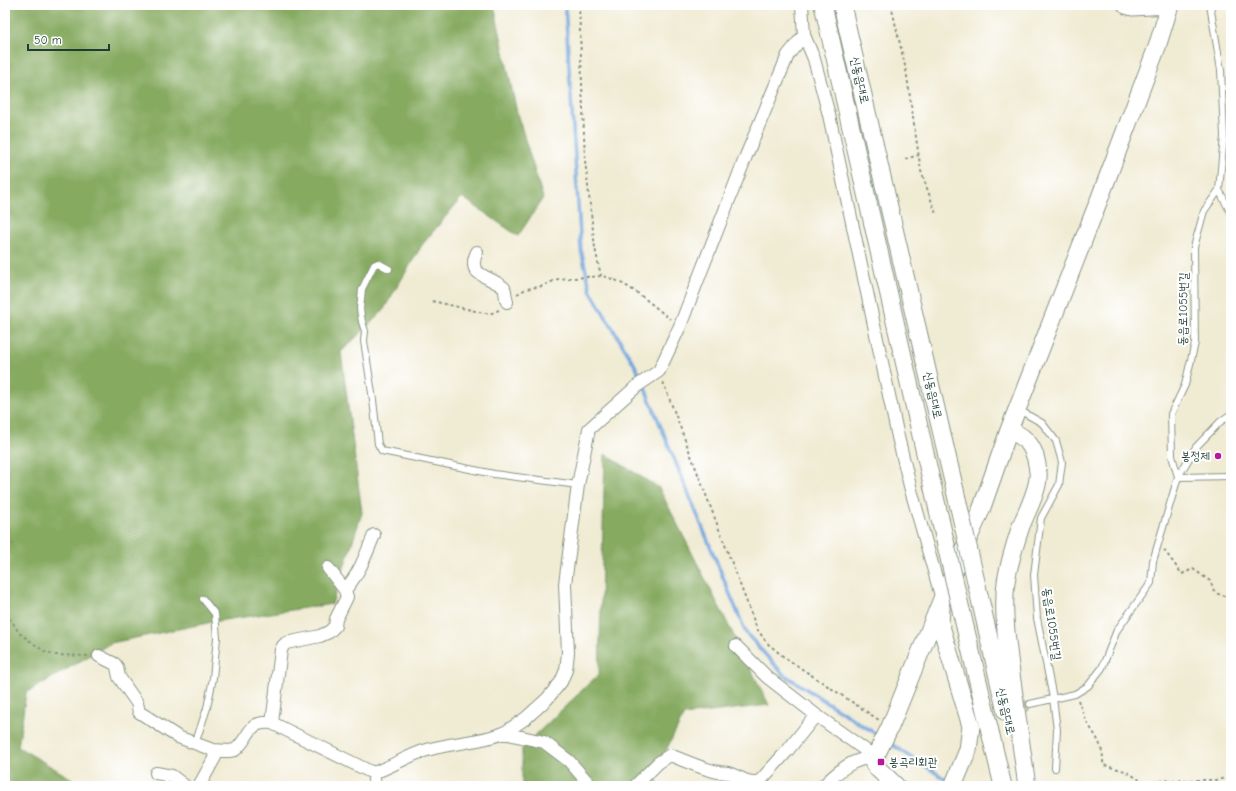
<svg xmlns="http://www.w3.org/2000/svg" width="1236" height="791" viewBox="0 0 1236 791" font-family="'Comic Neue','Poor Story',sans-serif">
<style>
.forest{fill:#86aa60;stroke:#52744a}
.lines{fill:none;stroke-linecap:round;stroke-linejoin:round}
.stream{stroke:#71a4dd;stroke-width:3.5}
.street-tunnel{stroke:#c6c8b3;stroke-width:12;stroke-dasharray:12 6;stroke-linecap:butt}
.lane-casing{stroke:#889484;stroke-width:8}
.street-casing{stroke:#889484;stroke-width:14}
.secondary-casing{stroke:#889484;stroke-width:19}
.path{stroke:#889484;stroke-width:2;stroke-dasharray:3 3;stroke-linecap:butt}
.lane{stroke:#fff;stroke-width:6}
.street{stroke:#fff;stroke-width:12}
.secondary{stroke:#fff;stroke-width:17}
.secondary-bridge-casing{stroke:#889484;stroke-width:19;stroke-linecap:butt}
.secondary-bridge{stroke:#fff;stroke-width:17}
.poi-dot{fill:#b5179e;stroke:#fff;stroke-width:1.5}
.labels{text-anchor:middle;dominant-baseline:central;stroke-width:4;stroke-linejoin:round;paint-order:stroke}
.street-label{font-size:12px;fill:#1f3d34;stroke:#fff}
.poi-label{font-size:12px;fill:#1f3d34;stroke:#fff;text-anchor:end}
</style>
<rect width="100%" height="100%" fill="#fff"/>
<filter id="ink" filterUnits="userSpaceOnUse"><feTurbulence type="fractalNoise" baseFrequency=".025" numOctaves="2"/><feDisplacementMap in="SourceGraphic" scale="8" xChannelSelector="R" yChannelSelector="G"/><feConvolveMatrix kernelMatrix="1 2 1 2 8 2 1 2 1" color-interpolation-filters="sRGB"/></filter>
<filter id="wash" filterUnits="userSpaceOnUse"><feTurbulence type="fractalNoise" baseFrequency=".012" numOctaves="4" result="noise"/><feDisplacementMap in="SourceGraphic" scale="16" xChannelSelector="R" yChannelSelector="G"/><feGaussianBlur stdDeviation="0.9" result="paint"/><feColorMatrix in="noise" values="0 0 0 0 0 0 0 0 0 0 0 0 0 0 0 0 0 1.4 0 .05"/><feComposite in="paint" operator="in"/></filter>
<g filter="url(#wash)">
<rect width="100%" height="100%" fill="#f0ebd3"/>
<path class="forest" d="M5 5H494L517 113 543 198 518 236 462 197 422 245 382 312 341 352 362 513 332 604 217 621 111 643 26 693 18 747 84 786H5Z
M605 454 659 488 769 705 684 715 657 768 658 786H522V748L599 674Z"/>
<g class="lines">
<path class="stream" d="M565 5 581 250 591 292 637 369 746 633 783 674 879 736
M888 742 950 782"/>
</g>
</g>
<g filter="url(#ink)">
<g class="lines">
<path class="street-tunnel" d="M984 724 1030 704"/>
<g class="lane-casing">
<path id="lane" d="M1219 190 1231 213
M389 269 378 263 374 265 362 289 360 309 362 322 365 331 364 341 373 400 378 444 382 451 494 474 578 485
M1019 410 1042 423 1056 441 1062 462 1059 485 1041 518 1034 575 1037 618 1053 698 1057 730 1055 768
M1178 477 1196 447 1220 422 1231 414
M1178 477 1231 476
M1030 704 1075 694 1088 686 1102 668 1117 630 1151 583 1153 561 1178 477 1172 456 1171 414 1185 385 1195 343 1194 247 1204 211 1219 190 1224 136 1221 70 1210 5
M195 744 207 708 213 678 217 638 215 614 203 599"/>
</g>
<g class="street-casing">
<path id="street" d="M802 5 804 35
M477 252C465 277 490 275 504 288 506 292 505 297 507 302
M328 568 345 590 347 597 336 619 335 626 329 632 320 636 286 643 283 646 281 650 272 723 373 773C392 767 408 755 427 750 453 742 478 743 504 733
M345 590C359 574 366 555 374 535
M736 646 767 677 816 715 875 757
M99 656 115 664 117 667 119 677 137 703 139 712 178 737 213 750 229 751 235 750C251 737 247 720 272 723
M156 773 172 776 185 786
M373 773 375 786
M199 786 215 757 213 750
M591 786 569 761 544 742 504 733 526 718 547 699 561 682 566 670 568 653 565 584 578 485 589 429 637 386 659 371 680 326 746 156 788 55 804 35 814 59 829 115 898 437 911 490 942 599
M635 786 658 763 670 755C686 761 702 769 718 772 721 773 725 772 728 773 739 776 748 785 760 781L788 750 816 715
M823 786C840 770 851 759 875 757"/>
</g>
<g class="secondary-casing">
<path id="secondary" d="M823 5 940 519
M842 5 958 503
M1126 5 1133 7 1167 5
M1009 430C1029 438 1036 450 1038 472 1040 487 1027 511 1021 526 1015 544 1009 563 1006 582 1002 613 1008 650 1012 681 1017 716 1022 751 1027 786
M977 586 1006 712
M941 607 940 623 971 726 968 750 953 786
M961 610 1003 786
M896 786 877 768 874 764 875 757 890 727 942 599 981 510 1009 430 1099 200 1157 47 1170 5"/>
</g>
<path class="path" d="M579 5 585 160 595 248 601 276
M891 5 906 70 921 171 936 214
M905 159 919 155
M517 294 526 289 542 286 558 279 601 276C626 280 651 304 670 319
M432 301 484 313H492L499 310
M663 382 757 629 767 643 784 657 879 720
M5 544H16
M1164 550 1182 574 1193 569 1210 581 1215 593 1231 598
M5 614 13 623 19 633 44 651 56 655 89 656
M1078 700C1081 708 1084 716 1088 724 1097 738 1104 747 1103 765L1125 771 1145 783 1170 780H1216L1231 777"/>
<use href="#lane" class="lane"/>
<use href="#street" class="street"/>
<use href="#secondary" class="secondary"/>
<g class="secondary-bridge-casing">
<path id="secondary-bridge" d="M958 503 977 586
M940 519 961 610"/>
</g>
<use href="#secondary-bridge" class="secondary-bridge"/>
</g>
</g>
<g class="poi-dot">
<circle cx="1218" cy="456" r="4"/>
<rect x="877" y="758" width="8" height="8" rx="2"/>
</g>
<g class="labels">
<g class="street-label">
<text transform="translate(860 80) rotate(77)">신동읍대로</text>
<text transform="translate(1183 309) rotate(-89)">동읍로1055번길</text>
<text transform="translate(933 395) rotate(77)">신동읍대로</text>
<text transform="translate(1052 624) rotate(82)">동읍로1055번길</text>
<text transform="translate(1006 711) rotate(77)">신동읍대로</text>
</g>
<g class="poi-label">
<text x="1210" y="456">봉정제</text>
<text x="889" y="762" text-anchor="start">봉곡리회관</text>
</g>
</g>
<rect width="1236" height="791" fill="none" stroke="#fff" stroke-width="20"/>
<path d="M28 44v6h81v-6" fill="none" stroke="#1f3d34" stroke-width="2"/>
<text x="34" y="44" font-size="12" fill="#1f3d34" stroke="#ffffff" stroke-width="3" paint-order="stroke">50 m</text>
</svg>
